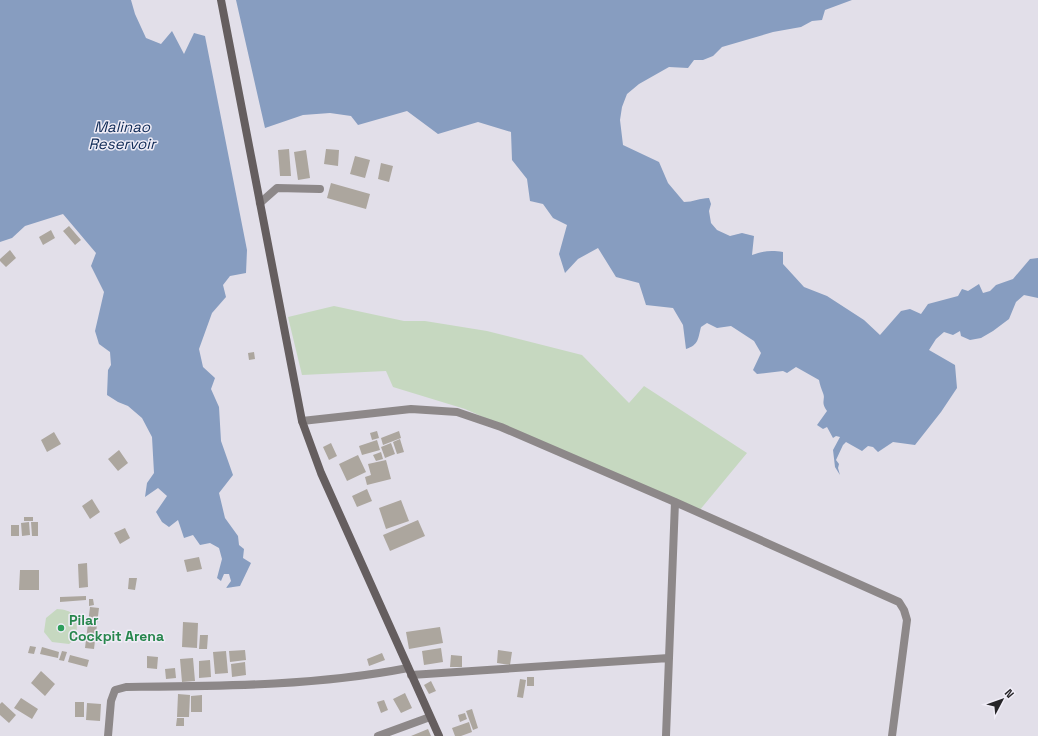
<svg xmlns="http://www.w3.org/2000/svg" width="1038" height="736" viewBox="0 0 1038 736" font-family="'Space Grotesk',sans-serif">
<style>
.green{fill:#c6d8c0}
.water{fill:#879dc0}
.building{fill:#aca69e}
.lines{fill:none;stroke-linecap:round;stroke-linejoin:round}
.minor{stroke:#8d8889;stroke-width:8}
.secondary{stroke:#655e5f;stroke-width:8}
.leisure-dot{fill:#2e9e5b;stroke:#f0edf7;stroke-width:1.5}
.labels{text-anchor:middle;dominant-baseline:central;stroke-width:3;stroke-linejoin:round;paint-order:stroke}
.leisure-label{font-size:14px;font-weight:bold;fill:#27864d;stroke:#f0edf7;text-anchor:start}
.water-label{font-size:15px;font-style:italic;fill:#0e2955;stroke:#f0edf7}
</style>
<rect width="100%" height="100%" fill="#e2dfe9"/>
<path class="green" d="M334 306 404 321H425L487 331 582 355 629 403 644 386 747 453 699 511 597 468 465 409 393 387 386 371 302 375 288 317Z
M57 609C78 610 78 621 76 638L69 644 52 642 44 632 46 618Z"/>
<path class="water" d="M0 0H131L135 14 146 38 161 44 172 31 184 54 194 33 205 36 247 250 246 273 230 276 223 285 226 297 212 313 199 349 203 367 215 378 211 389 219 407 221 441 233 475 219 493 225 518 238 536 239 545 244 549 243 558 251 563 240 586 226 588 231 581 229 574H224L221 581 217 578 222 559 219 548 210 543 200 545 193 535 184 538 178 520 169 527 162 522 156 512 167 496 158 488 145 497 147 483 154 473 152 437 142 418 128 406 118 402 107 395 108 370 111 365 110 352 99 344 95 331 104 292 91 266 96 253 63 214 25 226 12 238 0 242Z
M236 0H852L825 10 822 20 812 21 801 27 773 32 722 47 713 56 703 60H694L688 68 669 67 639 84 627 94 622 107 620 120 623 145 659 162 668 183 684 202C693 202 700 198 709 198L711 204 709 211 711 223 717 230 730 236 742 233 754 236 752 255C763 251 771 250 783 252V264L804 287 827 296 864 320 880 335 901 311 910 309 921 314 928 304 958 296 962 289 968 291 979 284 983 293 990 291 996 285 1013 279 1030 259 1038 258V298L1024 295 1016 302 1009 319 993 331 981 338 970 340 961 336 960 331 953 335 944 332 936 339 929 350 955 365 957 388 941 412 915 445 893 442 878 452 873 447 868 446 862 451 846 442 843 445 836 460 839 464 838 468 840 475 835 467 833 450 840 437 836 436 833 438 827 427 823 429 817 425 827 411C820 401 826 400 823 393 821 388 820 385 819 380L796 367 787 373 783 371 757 374 753 370 761 353 754 341 731 326 717 328 707 323 701 327C698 338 699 345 686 349L683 325 673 308 646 305 639 283 616 277 598 248 578 259 565 273 559 254 567 225 553 218 543 204 530 201 527 179 512 160 511 132 478 122 438 134 407 111 358 125 351 116 330 113 303 115 265 128Z"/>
<path class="building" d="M289 149 291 176H280L278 150Z
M326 149 339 150 338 166 324 164Z
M306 150 310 178 298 180 294 152Z
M355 156 370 160 365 178 350 174Z
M381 163 393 166 389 182 378 179Z
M331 183 370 194 366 209 327 198Z
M69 226 81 240 75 245 63 231Z
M51 230 55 238 43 245 39 237Z
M10 250 16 258 6 267 0 261V259Z
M254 352 255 359 249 360 248 353Z
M377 431 379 438 372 440 370 433Z
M399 431 401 438 383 445 381 438Z
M54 432 61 444 47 452 41 440Z
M400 439 404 452 397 454 393 442Z
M377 440 380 450 362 455 359 446Z
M331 443 337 456 329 460 323 447Z
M391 443 395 454 385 458 381 447Z
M119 450 128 463 118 471 108 459Z
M381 452 383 459 376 461 373 455Z
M358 455 366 472 347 481 339 464Z
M386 460 391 479 367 485 365 477 371 475 368 464Z
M367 489 372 501 357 507 352 496Z
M92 499 100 512 90 519 82 506Z
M401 500 409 521 386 529 379 508Z
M24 517H33V521H24Z
M418 520 425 536 390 551 383 535Z
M29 522 30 535 22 536 21 523Z
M31 522H38V536H32Z
M11 525H19V536H11Z
M125 528 130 538 120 544 114 533Z
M199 557 202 569 187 572 184 560Z
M87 563 88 587 79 588 78 564Z
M20 570H39V590H19Z
M129 578H137L135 590 128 589Z
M86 596V600L60 602V597Z
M89 599H93L94 605 89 606Z
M90 607 99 608 94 649 85 648Z
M183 622 198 623 197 648 182 647Z
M440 627 443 643 409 649 406 632Z
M200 635H208L207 649H199Z
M30 646 36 647 34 654 28 653Z
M42 647 59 652 58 658 40 654Z
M441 648 443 662 424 665 422 651Z
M245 650 246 660 230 662 229 651Z
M498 650 512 652 510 665 497 663Z
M62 651 67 652 64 661 59 660Z
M226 651 228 673 215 674 213 652Z
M382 653 385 660 369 666 367 659Z
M70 655 89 660 87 667 68 662Z
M451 655 462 656V667H450Z
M147 656 158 657 157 669 147 668Z
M193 658 195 681 182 682 180 659Z
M210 660 211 677 199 678V661Z
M245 662 246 675 232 677 231 664Z
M175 668 176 678 166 679 165 669Z
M41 671 55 684 45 696 31 683Z
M527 677H534V686H527Z
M520 679 526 680 523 698 517 697Z
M431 681 436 691 429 694 424 685Z
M405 693 412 708 401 713 393 699Z
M178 694 190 695 189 717H177Z
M202 695V712H191V696Z
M21 698 38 709 32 719 14 708Z
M384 700 388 710 381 713 377 702Z
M2 702 16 715 9 723 0 715V704Z
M75 702H84V717H75Z
M87 703 101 704 100 721 86 720Z
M472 709 478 728 473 730 466 711Z
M465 713 467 719 460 722 458 715Z
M177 718H184V726H176Z
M469 722 472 732 461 736H455L452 728Z
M428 729 431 736H411Z"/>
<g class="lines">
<path class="minor" d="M260 203 277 188 320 189
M302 421 411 409 457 412 501 427 675 502 899 602 904 610 907 620 892 736
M411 675 669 658
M108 736 111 701 115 690 126 687C220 686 315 686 408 668
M378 736 430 717
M666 736 675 502"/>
<path class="secondary" d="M221 0 302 421 321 473 439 736"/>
</g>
<circle class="leisure-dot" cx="61" cy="628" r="4"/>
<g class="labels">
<g class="leisure-label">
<text x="69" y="620">Pilar<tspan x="69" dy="16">Cockpit Arena</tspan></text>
</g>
<g class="water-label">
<text x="122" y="126">Malinao<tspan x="122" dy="17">Reservoir</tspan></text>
</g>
</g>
<g transform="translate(1002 700) rotate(49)" stroke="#f0edf7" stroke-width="3" paint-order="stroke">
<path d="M0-3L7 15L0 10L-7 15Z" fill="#262528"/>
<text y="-6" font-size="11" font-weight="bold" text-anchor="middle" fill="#262528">N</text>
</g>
</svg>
